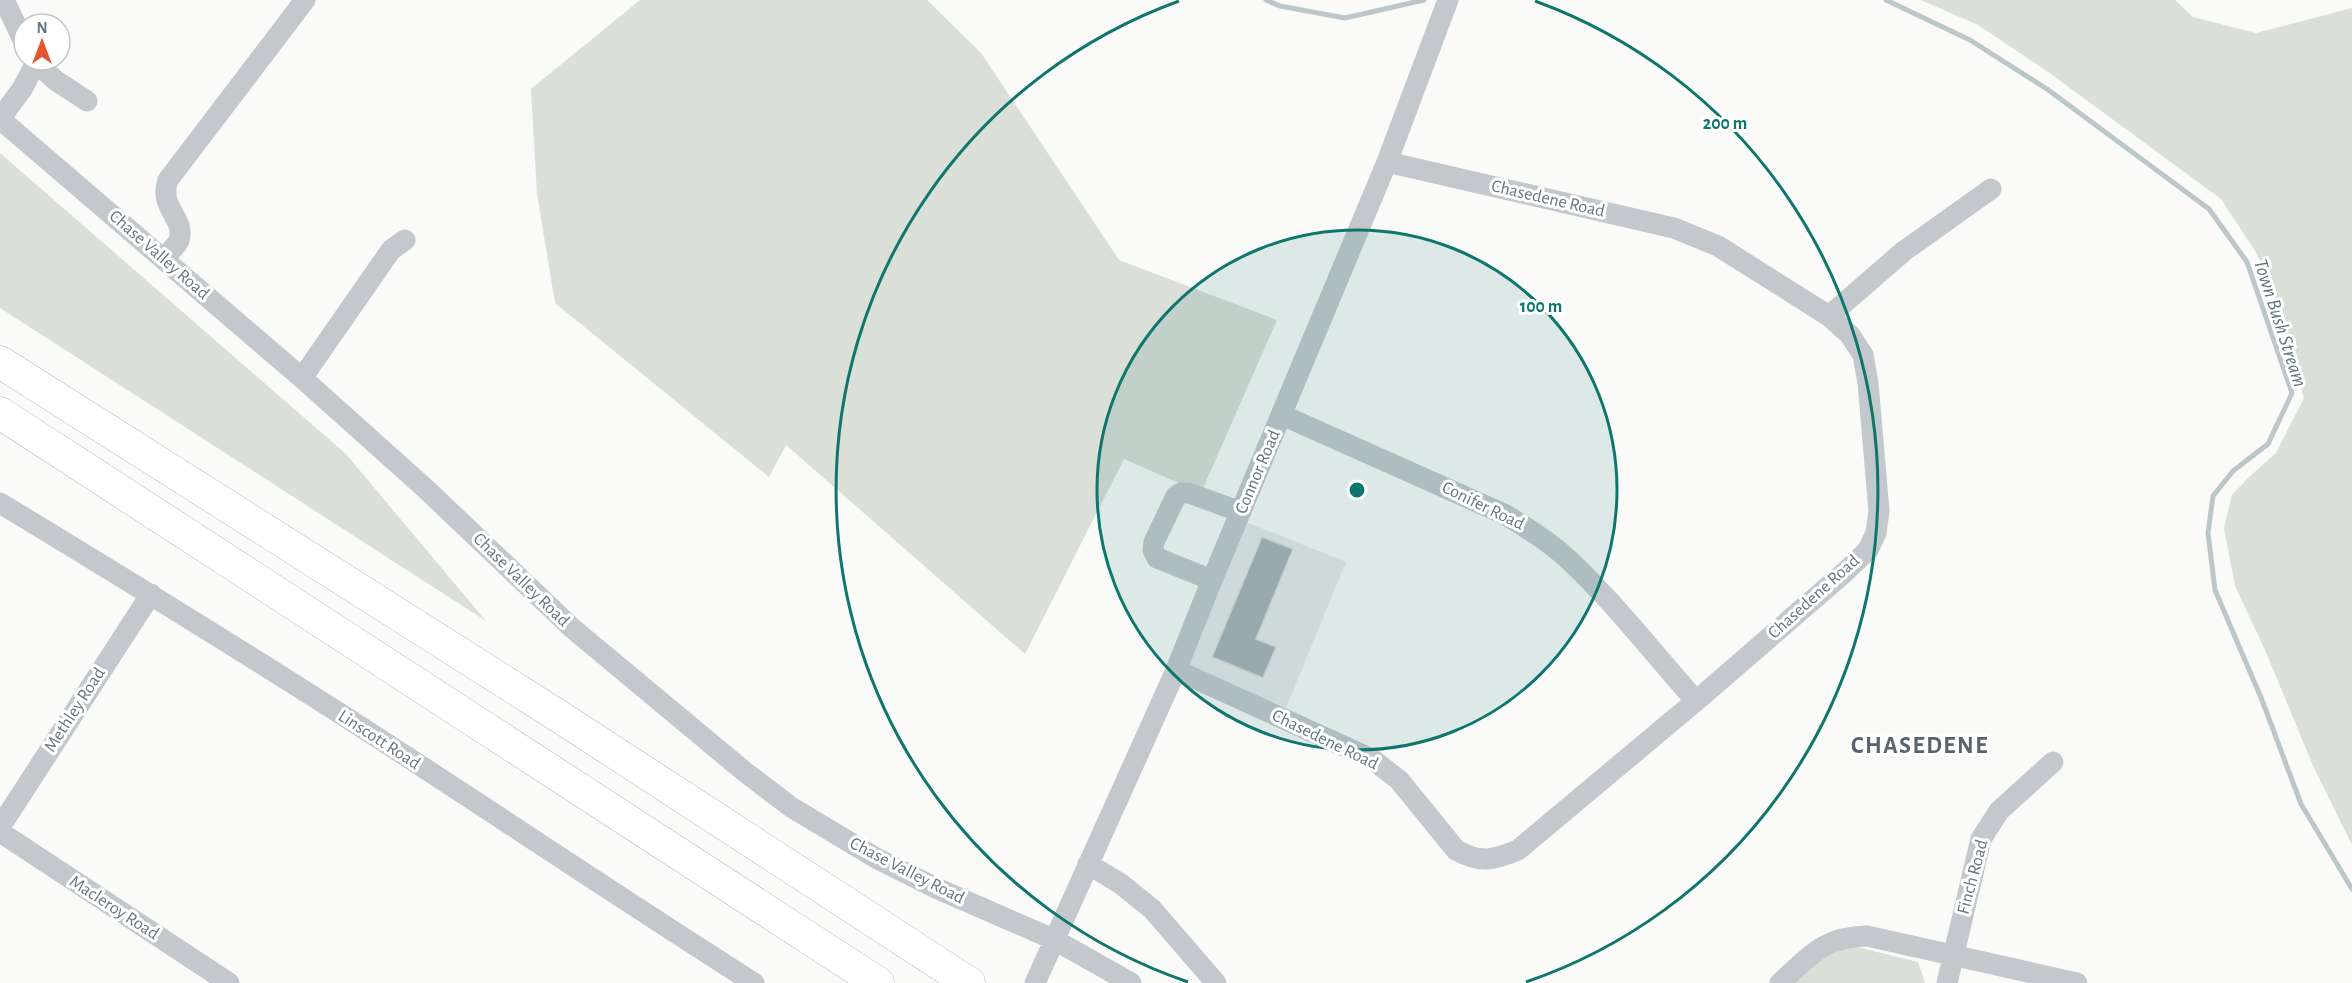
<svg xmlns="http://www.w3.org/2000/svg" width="2352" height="983" viewBox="0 0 2352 983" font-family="'Alegreya Sans',sans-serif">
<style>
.built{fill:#e8e9e9}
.green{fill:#dadfd7}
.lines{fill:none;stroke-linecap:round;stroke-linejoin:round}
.stream{stroke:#bbc7cb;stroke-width:5}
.building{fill:#aab3b9;stroke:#dcdcda;stroke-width:1.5}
.highway-casing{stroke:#b4b9bd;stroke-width:33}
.minor{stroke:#c3c8cc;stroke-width:21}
.highway{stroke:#fff;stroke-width:32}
.ring{fill:none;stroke:#0f766e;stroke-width:3}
.labels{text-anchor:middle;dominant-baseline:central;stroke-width:6;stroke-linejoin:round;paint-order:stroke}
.street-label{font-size:18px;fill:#657683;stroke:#fff}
.water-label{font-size:20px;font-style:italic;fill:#60757c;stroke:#fff}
.district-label{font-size:24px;font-weight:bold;letter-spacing:1.5px;fill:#57646e;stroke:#fff}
.centre{fill:#0f766e;stroke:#fff;stroke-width:3}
.ring-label{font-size:18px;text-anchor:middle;font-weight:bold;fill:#0f766e;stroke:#fff;stroke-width:6;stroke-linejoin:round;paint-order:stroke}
</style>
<rect width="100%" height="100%" fill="#fafaf8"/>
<path class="built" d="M1246 522 1346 562 1286 708 1186 668Z"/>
<path class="green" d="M640 0H927L981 53 1119 260 1277 320 1201 493 1124 459 1025 654 786 445 769 477 555 303 537 194 531 89Z
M1921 0H2175L2193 17 2256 33 2352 8V845L2314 768 2265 650 2235 586 2224 528 2232 495 2249 477 2276 453 2304 398 2283 328 2257 254 2221 199 2051 74 1978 25Z
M0 153 346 454 486 621 0 308Z
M1841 943 1918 962 1925 983H1788Z"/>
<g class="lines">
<path class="stream" d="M1266 0 1280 6 1345 18 1424 0
M1886 0 1970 40 2047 89 2209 209 2247 262 2292 393 2268 444 2233 471 2213 496 2208 533 2215 590 2262 700 2301 804 2352 889"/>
</g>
<path class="building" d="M1262 537 1293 549 1256 639 1276 647 1263 678 1212 657Z"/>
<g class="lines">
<g class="highway-casing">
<path id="highway" d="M0 362 560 717 969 983
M0 413 878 983"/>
</g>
<path class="minor" d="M4 0 24 42
M34 60 55 80 87 101
M0 119 302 378 426 489 572 628 745 772 791 807 876 858 936 888 1053 939 1131 983
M0 119 22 89 36 63
M163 259C168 253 176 247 179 240 186 218 158 208 168 180L305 0
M1829 316 1904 251 1991 189
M302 378 391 250 405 240
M1282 415 1504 514C1526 527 1548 541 1568 559 1614 602 1654 654 1696 701
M0 503C127 580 253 657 378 738 503 819 628 903 754 983
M1212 580 1157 558 1153 550 1154 542 1176 496 1181 493H1189L1241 512
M1176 670 1372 759 1399 780 1456 850C1481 864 1493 860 1518 850L1696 701 1845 572 1868 550 1876 533 1879 511 1868 383 1863 355 1850 335 1829 316 1718 246 1674 228 1387 162
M0 827 151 594
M0 832 229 983
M1088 864 1121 884 1152 909 1216 983
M1035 983 1176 670 1212 580 1387 162 1448 0
M1780 983C1811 955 1823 937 1867 936L2077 983
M1947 983 1981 839 1999 811 2053 762"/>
<use href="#highway" class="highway"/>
</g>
<circle cx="1357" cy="490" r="260" fill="#0f766e" fill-opacity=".12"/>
<g class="ring">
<circle cx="1357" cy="490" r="260"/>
<path d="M1188 982A520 520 0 0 1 1179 1M1535 1A520 520 0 0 1 1526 982"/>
</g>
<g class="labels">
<g class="street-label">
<text transform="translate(1548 199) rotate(13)">Chasedene Road</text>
<text transform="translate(159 255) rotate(41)">Chase Valley Road</text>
<text transform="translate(1258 472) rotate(-67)">Connor Road</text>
<text transform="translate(1483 506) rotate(26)">Conifer Road</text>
<text transform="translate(521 580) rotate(44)">Chase Valley Road</text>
<text transform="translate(1814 597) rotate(-42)">Chasedene Road</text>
<text transform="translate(75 710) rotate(-57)">Methley Road</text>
<text transform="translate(379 740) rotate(33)">Linscott Road</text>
<text transform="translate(1325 740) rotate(26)">Chasedene Road</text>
<text transform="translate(907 871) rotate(27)">Chase Valley Road</text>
<text transform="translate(1973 877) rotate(-75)">Finch Road</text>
<text transform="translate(114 908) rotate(33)">Macleroy Road</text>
</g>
<g class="water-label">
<text transform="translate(2280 323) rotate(72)">Town Bush Stream</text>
</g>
<g class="district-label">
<text x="1920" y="746">CHASEDENE</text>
</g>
</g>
<circle cx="1357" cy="490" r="9" class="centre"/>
<g class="ring-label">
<text x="1725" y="129">200 m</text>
<text x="1541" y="312">100 m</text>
</g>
<g transform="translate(42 42)"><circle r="28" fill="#ffffff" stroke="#c1c8cd" stroke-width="1.5"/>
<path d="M0-4.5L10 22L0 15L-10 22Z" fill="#e4572e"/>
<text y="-9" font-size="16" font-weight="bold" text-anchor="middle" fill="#657683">N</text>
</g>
</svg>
